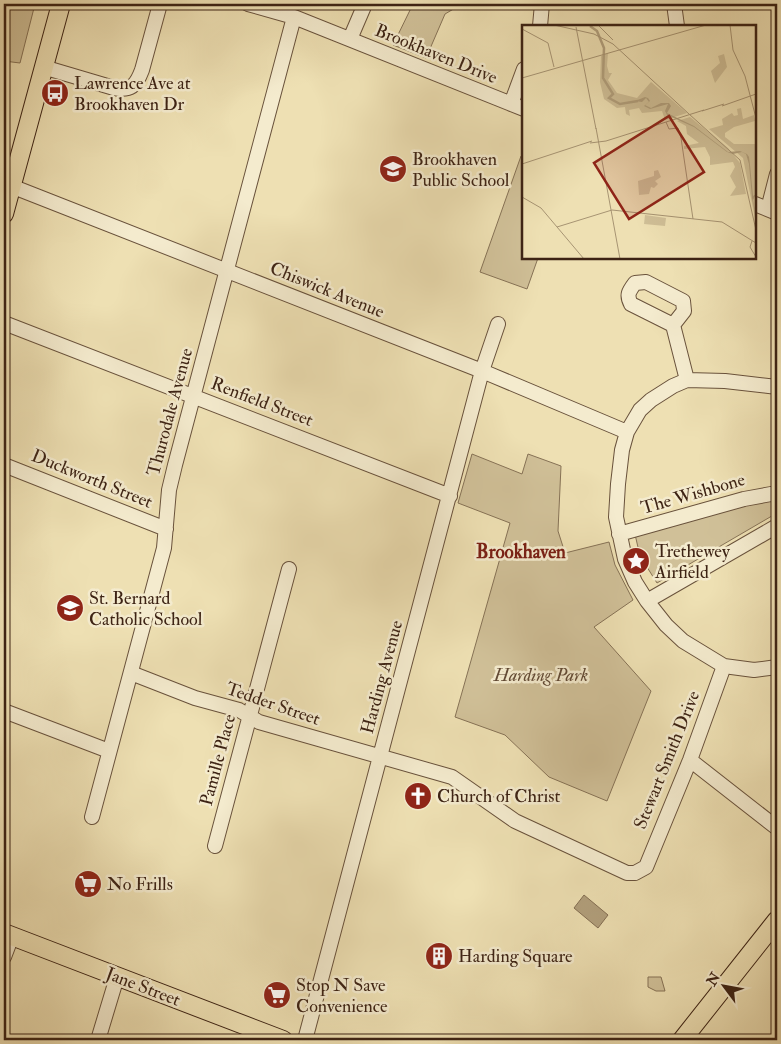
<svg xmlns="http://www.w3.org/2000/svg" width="781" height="1044" viewBox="0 0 781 1044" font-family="'IM FELL Double Pica',serif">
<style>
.green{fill:#d0c098;stroke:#867256}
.water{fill:#b2a07d;stroke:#836e53}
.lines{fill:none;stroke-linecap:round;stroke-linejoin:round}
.minor-casing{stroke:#69523c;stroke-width:16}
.major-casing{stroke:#3d2314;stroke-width:20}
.minor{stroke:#f4ebce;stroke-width:14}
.major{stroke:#eee0b3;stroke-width:18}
.labels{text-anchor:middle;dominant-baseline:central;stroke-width:5;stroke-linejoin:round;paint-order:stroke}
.street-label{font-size:18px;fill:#3d2314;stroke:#f4ebce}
.poi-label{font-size:18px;fill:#3d2314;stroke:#f4ebce;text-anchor:start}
.park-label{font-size:18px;font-style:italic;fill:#624a35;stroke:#f4ebce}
.neighbourhood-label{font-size:19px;font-weight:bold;fill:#7a1f14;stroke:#f4ebce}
.inset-river{fill:none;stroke:#b2a07d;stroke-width:2.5}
.inset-road{fill:none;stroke:#a79473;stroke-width:1}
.view{fill:#8f2418;fill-opacity:0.15;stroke:#8f2418;stroke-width:2.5}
.inset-edge{fill:none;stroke:#3d2314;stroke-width:2.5}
</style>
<rect width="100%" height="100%" fill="#eee0b3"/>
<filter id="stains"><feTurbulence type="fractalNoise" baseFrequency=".004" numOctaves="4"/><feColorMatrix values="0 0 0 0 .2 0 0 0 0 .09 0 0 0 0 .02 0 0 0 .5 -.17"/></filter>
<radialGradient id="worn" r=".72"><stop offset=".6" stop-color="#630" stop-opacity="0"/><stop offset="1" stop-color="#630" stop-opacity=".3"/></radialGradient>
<path class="green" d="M4 4H35L20 63 4 61Z
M413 4H462L445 14 426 58 393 45Z
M521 156 524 157V258H538L527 289 480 272Z
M472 454 522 474 528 454 561 466 558 531 565 553 609 542 615 565 633 600 594 627 651 691 607 801 549 777 505 735 455 717 510 523 458 503Z
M768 497 777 499V513L657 583 640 556 634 530Z
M648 977H661L665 991H656L648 987Z"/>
<path class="water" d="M584 895 608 915 598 928 574 908Z"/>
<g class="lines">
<g class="minor-casing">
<path id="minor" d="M248 4 294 17 524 109
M674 4 677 26
M540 26 542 4
M350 39 365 4
M43 67 114 88C131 91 136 86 142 70L160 4
M511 104 524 69
M11 186 482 371 627 432
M755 204 777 213
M768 209 777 174
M4 323 450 496
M673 325 684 311 683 301 646 282 635 283C629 291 626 295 631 304L673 325 687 380
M777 387 725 381 687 380 673 386 651 400 640 410 627 432 622 450 618 484 616 517 625 559 635 582 647 601 666 625 683 641 724 666 754 670 777 667
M4 465 166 529
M619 534 744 499 771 494 777 495
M647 601 777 526
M131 673 195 698 239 710 259 722 452 777 515 821 627 873H635L646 867 690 760 724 666
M4 711 109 751
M690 760 777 828
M92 817 164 548 169 490 175 465 294 17
M215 846 289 569
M4 957 12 936
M98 1040 117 977
M305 1040 482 371 498 324"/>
</g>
<g class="major-casing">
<path id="major" d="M4 214 61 4
M4 933 283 1040
M682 1040 777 920"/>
</g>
<use href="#minor" class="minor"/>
<use href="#major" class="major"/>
</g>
<defs>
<g id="bus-disc" transform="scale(1.4375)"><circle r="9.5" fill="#8f2418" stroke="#f4ebce"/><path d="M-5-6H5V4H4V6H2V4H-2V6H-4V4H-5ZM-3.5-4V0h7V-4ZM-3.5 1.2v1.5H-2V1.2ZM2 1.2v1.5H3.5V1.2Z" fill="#fff"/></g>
<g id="school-disc" transform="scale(1.4375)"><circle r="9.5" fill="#8f2418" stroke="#f4ebce"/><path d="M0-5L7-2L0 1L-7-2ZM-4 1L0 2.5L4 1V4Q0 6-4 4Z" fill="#fff"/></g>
<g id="sight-disc" transform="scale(1.4375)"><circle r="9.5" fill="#8f2418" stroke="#f4ebce"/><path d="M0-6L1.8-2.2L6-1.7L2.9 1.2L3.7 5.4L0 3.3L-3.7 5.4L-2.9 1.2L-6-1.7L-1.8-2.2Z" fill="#fff"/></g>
<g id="church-disc" transform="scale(1.4375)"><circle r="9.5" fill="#8f2418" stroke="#f4ebce"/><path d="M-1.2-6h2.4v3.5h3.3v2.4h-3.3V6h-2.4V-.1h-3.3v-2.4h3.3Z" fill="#fff"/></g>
<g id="supermarket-disc" transform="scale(1.4375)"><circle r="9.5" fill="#8f2418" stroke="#f4ebce"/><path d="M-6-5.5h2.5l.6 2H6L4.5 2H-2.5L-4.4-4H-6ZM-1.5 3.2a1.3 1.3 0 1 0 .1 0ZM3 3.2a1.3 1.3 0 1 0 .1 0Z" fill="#fff"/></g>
<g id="building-disc" transform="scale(1.4375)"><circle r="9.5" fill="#8f2418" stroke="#f4ebce"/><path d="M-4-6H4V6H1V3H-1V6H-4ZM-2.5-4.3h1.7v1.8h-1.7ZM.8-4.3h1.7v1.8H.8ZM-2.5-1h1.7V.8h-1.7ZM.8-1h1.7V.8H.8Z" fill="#fff"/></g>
</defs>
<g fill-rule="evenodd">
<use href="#bus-disc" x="55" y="93"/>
<use href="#school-disc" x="393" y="169"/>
<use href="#sight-disc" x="636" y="561"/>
<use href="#school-disc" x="70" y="608"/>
<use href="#church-disc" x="418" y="796"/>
<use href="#supermarket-disc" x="88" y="884"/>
<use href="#building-disc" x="439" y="956"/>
<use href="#supermarket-disc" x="277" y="995"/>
</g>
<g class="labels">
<g class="street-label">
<text transform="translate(436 54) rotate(22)">Brookhaven Drive</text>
<text transform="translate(327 290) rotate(22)">Chiswick Avenue</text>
<text transform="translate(262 402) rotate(21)">Renfield Street</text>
<text transform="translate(170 412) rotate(-75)">Thurodale Avenue</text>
<text transform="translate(92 479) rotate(22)">Duckworth Street</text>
<text transform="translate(693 494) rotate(-16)">The Wishbone</text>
<text transform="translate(382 677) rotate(-75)">Harding Avenue</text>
<text transform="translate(273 704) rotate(19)">Tedder Street</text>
<text transform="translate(218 760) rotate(-75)">Pamille Place</text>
<text transform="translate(667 760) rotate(-68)">Stewart Smith Drive</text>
<text transform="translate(143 987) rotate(21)">Jane Street</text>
</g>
<g class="poi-label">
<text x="74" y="83">Lawrence Ave at<tspan x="74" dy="21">Brookhaven Dr</tspan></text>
<text x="412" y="159">Brookhaven<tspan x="412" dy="21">Public School</tspan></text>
<text x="655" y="551">Trethewey<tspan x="655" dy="21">Airfield</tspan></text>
<text x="89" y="598">St. Bernard<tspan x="89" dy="21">Catholic School</tspan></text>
<text x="437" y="796">Church of Christ</text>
<text x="107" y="884">No Frills</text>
<text x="458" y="956">Harding Square</text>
<text x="296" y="985">Stop N Save<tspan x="296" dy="21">Convenience</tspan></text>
</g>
<g class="park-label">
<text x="541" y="675">Harding Park</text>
</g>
<g class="neighbourhood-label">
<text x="521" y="552">Brookhaven</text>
</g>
</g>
<g transform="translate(522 25)">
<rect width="234" height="234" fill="#eee0b3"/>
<path d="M86 28 85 41 87 48H90L86 55 95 68 115 73 129 57 165 88 143 95 140 86 120 88 117 83 107 85 108 91 104 89 103 82 95 83 82 74 78 57 79 31ZM202 29 205 42 193 58 189 46 198 38 196 31ZM219 83 221 94 232 90 233 96 212 102 203 108V112L212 119H234V198L221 133 187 104 201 100 200 94 210 88 212 91 216 90 215 84ZM168 92 206 123 218 138 224 169 208 171 214 162 208 151 213 142 211 137 188 140V132L183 122 162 124V121L177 118 165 109 164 101 155 96ZM136 145 139 152 133 156 136 159 132 163 129 162 127 169 117 170 116 156 132 151V146ZM123 190 144 193 143 201 122 199Z" fill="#d0c098"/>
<path d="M123 72 126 73 128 76 123 80 129 83 139 78H147L149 81 145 88 172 101 206 127 218 126 225 129 227 132 228 140 231 171 234 169 231 175 234 193 230 173 227 139 224 129 220 127 211 129 205 127 172 102 145 90 143 86 146 79 128 84 122 81 127 77 124 73 120 77 113 76Z" fill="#b2a07d"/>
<path class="inset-river" d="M68 1 75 6 82 23 81 53 91 69 87 73 98 79 116 76"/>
<path class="inset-road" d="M32 0 72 9 91 19 167 89M76 0 91 15M208 0 211 25 223 51 234 93M54 2 74 104M0 4 26 18 32 42M0 53 184 0M200 81 234 69M180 86 202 79M167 89 218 135 234 205M144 97 147 104 156 103 159 113 171 194M74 103 98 234M68 118 84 116 182 85M0 139 70 116M0 172 19 183 62 234M90 185 200 197 234 218M35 202 90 185M230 216 228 222 234 232"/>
<path class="view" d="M147 91 182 147 107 194 72 138Z"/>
<rect width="234" height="234" class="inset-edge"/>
</g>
<rect width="781" height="1044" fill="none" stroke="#eee0b3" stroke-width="20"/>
<rect x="5" y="5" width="771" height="1034" fill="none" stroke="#3d2314" stroke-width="2.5"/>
<rect x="10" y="10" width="761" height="1024" fill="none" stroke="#3d2314"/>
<g transform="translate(724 986) rotate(302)" stroke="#f4ebce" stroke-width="4" paint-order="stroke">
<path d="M0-4L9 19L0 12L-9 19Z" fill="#3d2314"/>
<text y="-8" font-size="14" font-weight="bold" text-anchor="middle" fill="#3d2314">N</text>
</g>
<rect width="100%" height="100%" filter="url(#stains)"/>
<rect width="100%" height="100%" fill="url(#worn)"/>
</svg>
